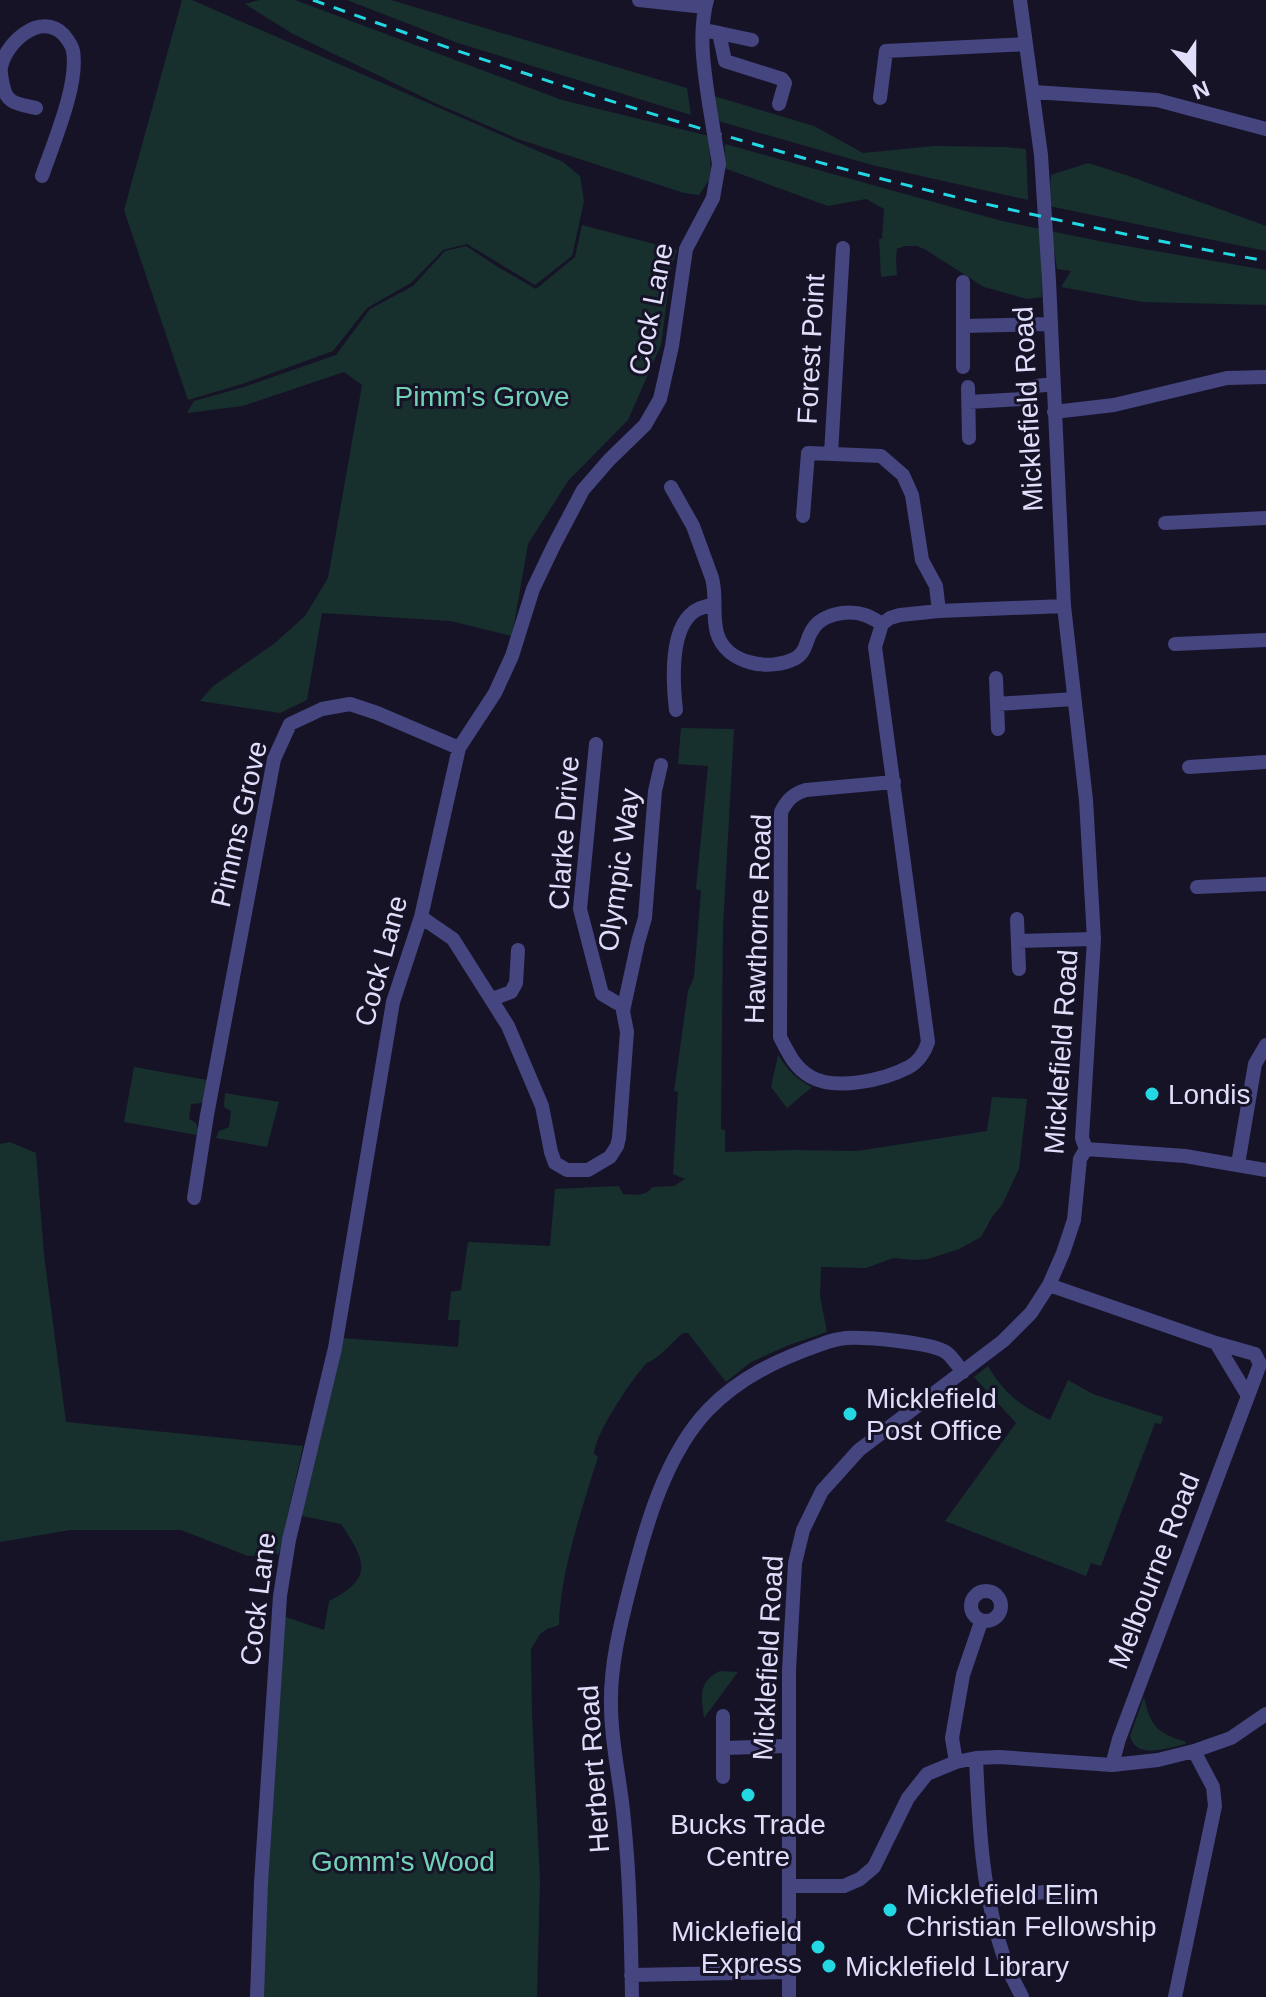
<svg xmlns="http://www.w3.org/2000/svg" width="1266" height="1997" viewBox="0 0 1266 1997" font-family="Helvetica,sans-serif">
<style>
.green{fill:#17302e}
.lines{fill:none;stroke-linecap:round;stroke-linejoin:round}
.street{stroke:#454580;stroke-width:14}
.rail{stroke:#23d8e2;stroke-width:3;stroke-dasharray:12 10;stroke-linecap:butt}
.street-bridge{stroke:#454580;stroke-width:14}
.poi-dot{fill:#23d8e2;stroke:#161327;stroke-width:3}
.labels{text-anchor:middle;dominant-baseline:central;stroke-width:6;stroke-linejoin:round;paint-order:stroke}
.street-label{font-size:28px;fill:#e0defb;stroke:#161327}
.park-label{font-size:28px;fill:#72d2b6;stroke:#161327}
.poi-label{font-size:28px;fill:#e0defb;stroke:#161327;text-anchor:start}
</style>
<rect width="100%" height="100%" fill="#161327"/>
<path class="green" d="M182 0H192L563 162 580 176 584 201 572 256 535 285 467 244 443 250 411 283 367 308 333 351 242 384 188 400 124 210Z
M259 0H295L562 100 709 136 711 177 699 195 684 193 518 139 435 103 293 34 245 4Z
M347 0H391L687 88 691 115 458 43Z
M714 96 814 126 863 153 934 146 1004 147 1026 149 1028 200 872 165 718 121Z
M725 144 1002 221 1109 243 1266 270V305L1143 302 1061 287 1071 271 1057 269 1054 249 1041 247 1042 297 1027 299 984 287 926 250 917 246H905L897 249 896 260 897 275 881 277 879 239H882L884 209 866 199 828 206 724 168Z
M1088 163 1129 176 1266 226V251L1049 206 1051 175Z
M582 225 677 250 671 268 661 345 628 420 568 481 528 544 512 636 450 621 322 613 307 700 280 713 200 701 212 687 275 643 305 616 328 578 362 385 344 372 243 406 187 413 194 401 244 387 336 355 370 309 413 286 445 251 466 246 498 267 536 289 575 257Z
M681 728 734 729 723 926 721 1129 725 1130V1152L793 1150 857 1151 987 1131 992 1097 1027 1099 1019 1169 1002 1205 992 1217 981 1237 959 1249 928 1259 914 1260 893 1258 866 1268 821 1267 820 1296 827 1332 789 1345 751 1362 726 1382 688 1333H683C673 1341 665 1352 654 1359 645 1366 652 1357 644 1366 630 1382 595 1434 594 1454L598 1457C582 1508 560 1573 559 1625L547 1629 540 1634 531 1649 532 1715 540 1880 537 1997H261L283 1616 324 1630 329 1601C374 1578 366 1561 341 1524L297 1515 342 1338 458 1347 460 1320H448L451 1292 461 1290 468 1242 550 1246 555 1189 619 1186 623 1194C634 1195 646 1197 652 1187L674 1186 685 1179 673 1174 678 1092 674 1091 688 991 694 977 701 891 696 889 708 766 678 764Z
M778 1055C787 1069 797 1080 812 1087L787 1108 771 1087Z
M134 1067 207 1080 204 1099 202 1103 191 1104 189 1119 196 1123 198 1129 197 1135 124 1122Z
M225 1093 279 1102 267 1147 216 1138 219 1131 229 1127 231 1111 224 1107Z
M10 1142 36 1153 44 1255 66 1422 303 1446 279 1554 248 1556 181 1530H70L0 1542V1144Z
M988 1366C1004 1394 1021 1406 1050 1420L1068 1380 1093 1394 1163 1417 1161 1424 1155 1423 1101 1566 1091 1563 1086 1576 945 1521 1016 1423 974 1377Z
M720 1671 738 1672 704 1718C701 1695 698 1682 720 1671Z
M1144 1697C1151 1727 1157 1733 1186 1742L1185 1744C1167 1748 1136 1760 1130 1736Z"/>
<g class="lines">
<path class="street" d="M639 0 705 7
M707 0C698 33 704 70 709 103
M703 30 719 33 725 61 782 79 785 83 779 104
M719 33 752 40
M1033 92 1157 100 1266 129
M880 98 886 51 1026 44
M36 108C29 106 18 105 12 101 7 98 4 91 3 85 2 80 0 73 1 67 6 42 41 11 64 35 68 40 72 45 73 51 79 84 53 144 42 176
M963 282V367
M963 326 1051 324
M968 387 969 438
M969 402 1021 399 1036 386 1053 384
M1054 412 1114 405 1227 378 1266 377
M831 454 843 248
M671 487 693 526 712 578C717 596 712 615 717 633 726 664 770 672 796 658 806 652 806 641 811 632 820 614 847 609 865 615 871 617 877 621 882 624
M803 516 808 453 881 456 903 475 912 495 922 560 936 586 939 611
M1165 523 1266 518
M1175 644 1266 640
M996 678 998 729
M997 704 1074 699
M676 710C673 684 670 635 690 615 696 608 705 607 714 604
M596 744 580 909 602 994 617 1003H624
M1189 767 1266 762
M894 782 806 790C793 794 787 800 781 812L780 1037C788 1053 795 1068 811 1077 836 1091 884 1080 909 1067 918 1062 925 1052 928 1042L875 647 882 624 890 618 900 615 939 611 1064 606
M1197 887 1266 884
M421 917 453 939 508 1026 542 1106 551 1152 555 1163 567 1170H588L610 1157 617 1146 619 1138 627 1032 623 1011 638 942 645 918 655 791 661 765
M1017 919 1019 969
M1018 941 1094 939
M492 999 511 992 516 983 518 950
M1086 1149 1185 1156 1266 1170
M1238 1164 1255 1064 1266 1045
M194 1198 207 1115 274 759 290 724 322 709 350 704 377 713 459 748
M1049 1285 1216 1343 1248 1396 1119 1739 1112 1765
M1216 1343 1255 1354 1260 1364 1248 1396
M971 1606a15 15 0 1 1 30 0a15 15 0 1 1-30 0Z
M724 1748 788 1746
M976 1758C979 1827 982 1897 1006 1963 1010 1975 1017 1986 1022 1997
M956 1762 952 1738 963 1675 981 1622
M723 1777V1716
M789 1886H844L860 1879 874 1867 908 1798 927 1774 956 1762 976 1758 999 1757 1112 1765 1158 1760 1194 1751 1231 1738 1266 1714
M988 1900 1044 1892 1080 1895
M631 1975 789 1972
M257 1997 261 1883 280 1596 289 1540 335 1348 393 1002 421 917 459 748 495 693 512 656 533 589 554 545 583 490 609 460 645 425 660 399 672 346 686 249 713 198 719 164
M632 1997C631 1939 630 1879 624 1821 621 1782 611 1745 611 1706 610 1666 620 1626 630 1587 645 1528 665 1455 708 1410 740 1377 779 1359 822 1344 830 1341 837 1339 846 1338 865 1337 933 1342 947 1353 953 1358 958 1366 963 1372
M789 1997V1670L795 1563 803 1530 822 1491 859 1450 1003 1341 1031 1313 1049 1285 1063 1253 1074 1220 1080 1159 1086 1149 1082 1138 1094 939 1086 800 1064 606 1049 281 1041 155 1020 0
M1175 1997 1215 1806 1213 1787 1194 1751"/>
<path class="rail" d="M313 0C465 55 619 106 775 150 936 196 1101 231 1266 261"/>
<path class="street-bridge" d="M709 103 719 164"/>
</g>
<g class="poi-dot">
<circle cx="1152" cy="1094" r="8"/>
<circle cx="850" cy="1414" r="8"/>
<circle cx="748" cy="1795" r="8"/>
<circle cx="890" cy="1910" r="8"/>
<circle cx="818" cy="1947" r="8"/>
<circle cx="829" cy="1966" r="8"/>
</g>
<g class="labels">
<g class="street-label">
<text transform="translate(651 309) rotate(-79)">Cock Lane</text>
<text transform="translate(811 349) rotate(-87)">Forest Point</text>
<text transform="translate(1028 409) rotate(-93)">Micklefield Road</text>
<text transform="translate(239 824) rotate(-77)">Pimms Grove</text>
<text transform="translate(564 833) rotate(-86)">Clarke Drive</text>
<text transform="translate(619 870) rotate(-82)">Olympic Way</text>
<text transform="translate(758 919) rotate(-88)">Hawthorne Road</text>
<text transform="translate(381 961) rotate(-75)">Cock Lane</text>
<text transform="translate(1061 1052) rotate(-86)">Micklefield Road</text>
<text transform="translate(1154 1571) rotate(-69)">Melbourne Road</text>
<text transform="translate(258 1599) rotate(-83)">Cock Lane</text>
<text transform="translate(768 1658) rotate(-87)">Micklefield Road</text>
<text transform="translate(594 1769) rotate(-94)">Herbert Road</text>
</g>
<g class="park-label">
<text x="482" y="396">Pimm's Grove</text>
<text x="403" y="1861">Gomm's Wood</text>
</g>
<g class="poi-label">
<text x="1168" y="1094">Londis</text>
<text x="866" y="1398">Micklefield<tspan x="866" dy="32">Post Office</tspan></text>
<text x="748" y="1824" text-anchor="middle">Bucks Trade<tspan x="748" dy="32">Centre</tspan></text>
<text x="906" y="1894">Micklefield Elim<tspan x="906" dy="32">Christian Fellowship</tspan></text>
<text x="802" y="1931" text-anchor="end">Micklefield<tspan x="802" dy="32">Express</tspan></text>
<text x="845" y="1966">Micklefield Library</text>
</g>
</g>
<g transform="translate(1194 72) rotate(159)" stroke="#161327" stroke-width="6" paint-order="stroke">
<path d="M0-6L14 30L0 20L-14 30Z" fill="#e0defb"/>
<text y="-12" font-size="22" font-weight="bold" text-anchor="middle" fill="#e0defb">N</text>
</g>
</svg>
